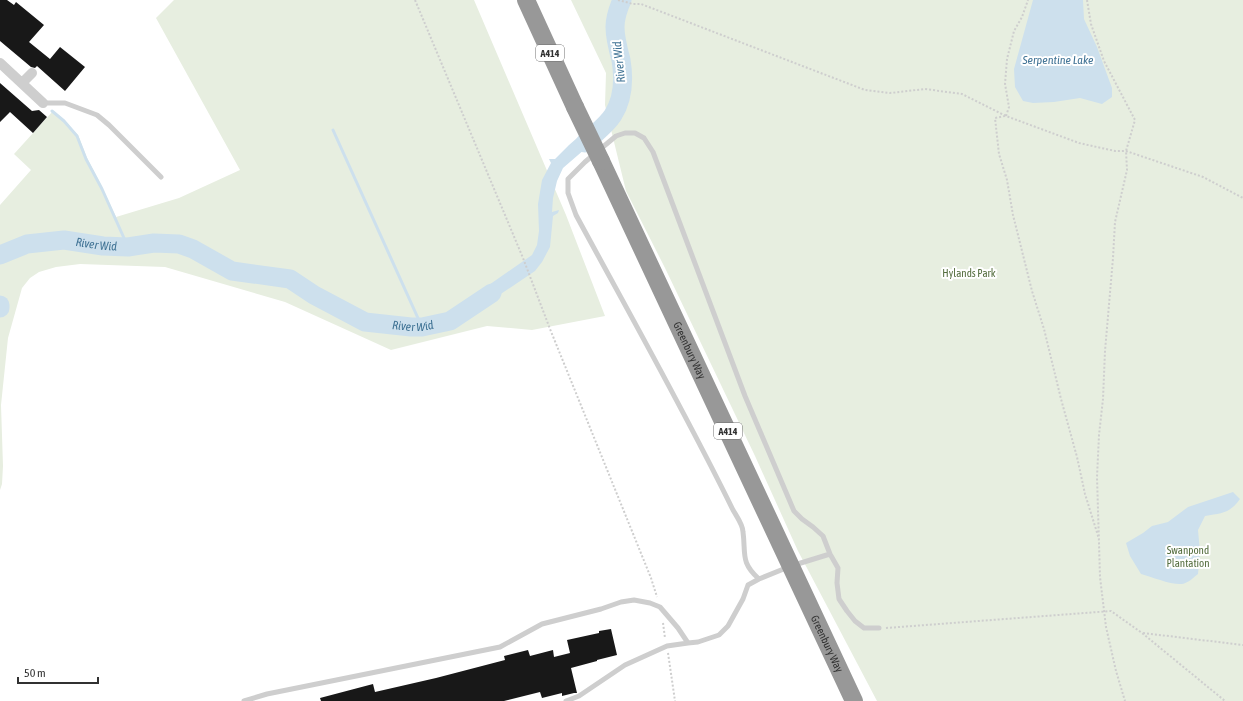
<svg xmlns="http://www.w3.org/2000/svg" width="1243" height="701" viewBox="0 0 1243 701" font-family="'Asap Condensed',sans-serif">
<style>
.green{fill:#e7eee0}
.water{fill:#cde0ed}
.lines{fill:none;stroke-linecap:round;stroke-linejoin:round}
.stream{stroke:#cde0ed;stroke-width:3}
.river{stroke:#cde0ed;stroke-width:19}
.building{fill:#181818}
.path{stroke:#cecece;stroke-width:2;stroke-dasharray:2 2;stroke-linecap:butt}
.lane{stroke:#cecece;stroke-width:5}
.street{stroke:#cecece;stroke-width:10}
.highway{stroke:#989898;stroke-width:18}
.highway-bridge{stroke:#989898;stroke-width:18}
.labels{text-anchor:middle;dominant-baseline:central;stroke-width:4;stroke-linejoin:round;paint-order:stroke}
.shield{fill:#fff;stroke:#6f6f6f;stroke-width:1}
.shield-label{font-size:10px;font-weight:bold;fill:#313131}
.park-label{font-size:11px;fill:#546d3e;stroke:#fff}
.street-label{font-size:11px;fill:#313131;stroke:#fff}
.water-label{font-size:12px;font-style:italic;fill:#3f7294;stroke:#fff}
</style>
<rect width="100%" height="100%" fill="#fff"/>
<path class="green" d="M174 0H474L566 215 605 316 532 330 487 326 391 350 285 302 165 267 80 264 56 267 39 272 30 278 22 288 8 338 1 405 3 466 2 484 0 490V205L31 170 14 154 53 111 78 135 87 158 101 185 116 217 179 198 240 170 156 18Z
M571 0H1243V701H877L798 551 755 456 665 268 626 191 605 105 606 73Z"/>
<path class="water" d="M1033 0H1083L1084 19 1097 47 1112 88V97L1102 104 1080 98 1054 102 1033 103 1023 101 1015 87 1014 69Z
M600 118 607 130 563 168 557 181 553 198 552 212 559 210 558 213 553 216 550 247 542 262 535 271 474 312 466 301 532 255 537 245 539 231 538 204 542 180 551 163 549 159H555L569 145Z
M1233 492 1240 499C1230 513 1223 513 1205 516L1198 530 1200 552 1198 574C1193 578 1188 583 1182 584 1171 585 1152 577 1141 574L1130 556 1126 543 1143 533 1152 526 1168 522 1188 507Z"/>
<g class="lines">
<path class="stream" d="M52 111 64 121 77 136 86 159 102 189 128 247
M333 130 422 327"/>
<g class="river">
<path d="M585 143C594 134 606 126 613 115 623 99 624 78 621 60 618 49 615 38 615 27 615 17 618 9 622 0"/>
<path id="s1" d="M0 255 27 244 64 240 103 246 128 247 154 243 179 244 193 249 232 271 290 279 314 295 365 322 411 327H422L450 321 492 293"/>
<path d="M0 305V308"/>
</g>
</g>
<path class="building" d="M0 0H7L14 5 16 2 44 25 29 42 50 59 60 47 85 67 65 91 37 66 35 68 31 67 0 41Z
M0 83 32 111 39 110 47 117 33 133 10 112 0 122Z
M611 629 617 655 597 660V661L571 668 577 693H574L562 696V693L542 698 540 692 504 701H321L320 698 373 684 375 692 436 678 505 660 504 656 528 650 530 656 553 650 554 657 570 653 567 640 599 633V631Z"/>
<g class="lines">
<path class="path" d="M415 0 523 258 550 329 651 578 657 597
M618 0 633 4H641L865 90 890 93 925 89 962 94 1006 116 1079 143 1115 151H1126L1203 177 1243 198
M1087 0 1091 24 1104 61 1135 120 1126 151 1127 170 1115 222 1113 258 1105 351 1103 399 1099 435 1097 477 1100 577 1106 627 1116 671 1125 701
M1005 116 995 118 999 154 1007 180 1013 215 1032 291 1044 329 1061 399 1077 457 1085 494 1099 539
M1006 116 1009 107 1005 84 1007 59 1014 31 1022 17 1028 0
M663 623 665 638
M886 628 1111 611 1142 633 1225 701
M1143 633 1243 645
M668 653 675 701"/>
<path class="lane" d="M43 103H65L97 115 109 125 161 177
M759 579 791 566 830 554
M244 701 267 694 500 647 542 624 601 609 621 602 634 600 650 603 660 607 678 628 688 643 698 642 719 635 728 626 743 599 748 585 759 579C740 562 746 554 743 532 743 525 737 517 733 510 684 410 629 313 576 215L568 193V179L585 162 616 136 625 133H635L644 138 653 152 745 396 794 511 802 519 813 527 823 536 830 554 838 568 837 583 839 599 847 611 855 621 864 628H879
M566 701 579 696 625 665 667 646 688 643"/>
<path class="street" d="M0 63 43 103
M22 83 32 73"/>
<g class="highway">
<path d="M526 0 575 107"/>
<path id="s2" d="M601 161 854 701"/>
</g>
<path class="highway-bridge" d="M575 107 601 161"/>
</g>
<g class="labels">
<g class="shield">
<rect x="536" y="45" width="28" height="16" rx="3"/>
<rect x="714" y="423" width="28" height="16" rx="3"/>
</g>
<g class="shield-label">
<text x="550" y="53">A414</text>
<text x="728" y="431">A414</text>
</g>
<g class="park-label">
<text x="969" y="273">Hylands Park</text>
<text x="1188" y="550">Swanpond<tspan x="1188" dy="13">Plantation</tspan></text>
</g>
<g class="street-label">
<text stroke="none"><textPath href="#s2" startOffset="209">Greenbury Way</textPath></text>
<text stroke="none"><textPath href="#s2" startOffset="533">Greenbury Way</textPath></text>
</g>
<g class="water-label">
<text x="1058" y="60">Serpentine Lake</text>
<text transform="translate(619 62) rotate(-96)">River Wid</text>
<text stroke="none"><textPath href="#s1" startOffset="99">River Wid</textPath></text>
<text stroke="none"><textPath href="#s1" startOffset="435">River Wid</textPath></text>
</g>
</g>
<path d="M18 677v6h80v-6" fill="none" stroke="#313131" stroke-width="2"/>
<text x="24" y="677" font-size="12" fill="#313131" stroke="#ffffff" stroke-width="3" paint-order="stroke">50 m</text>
</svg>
